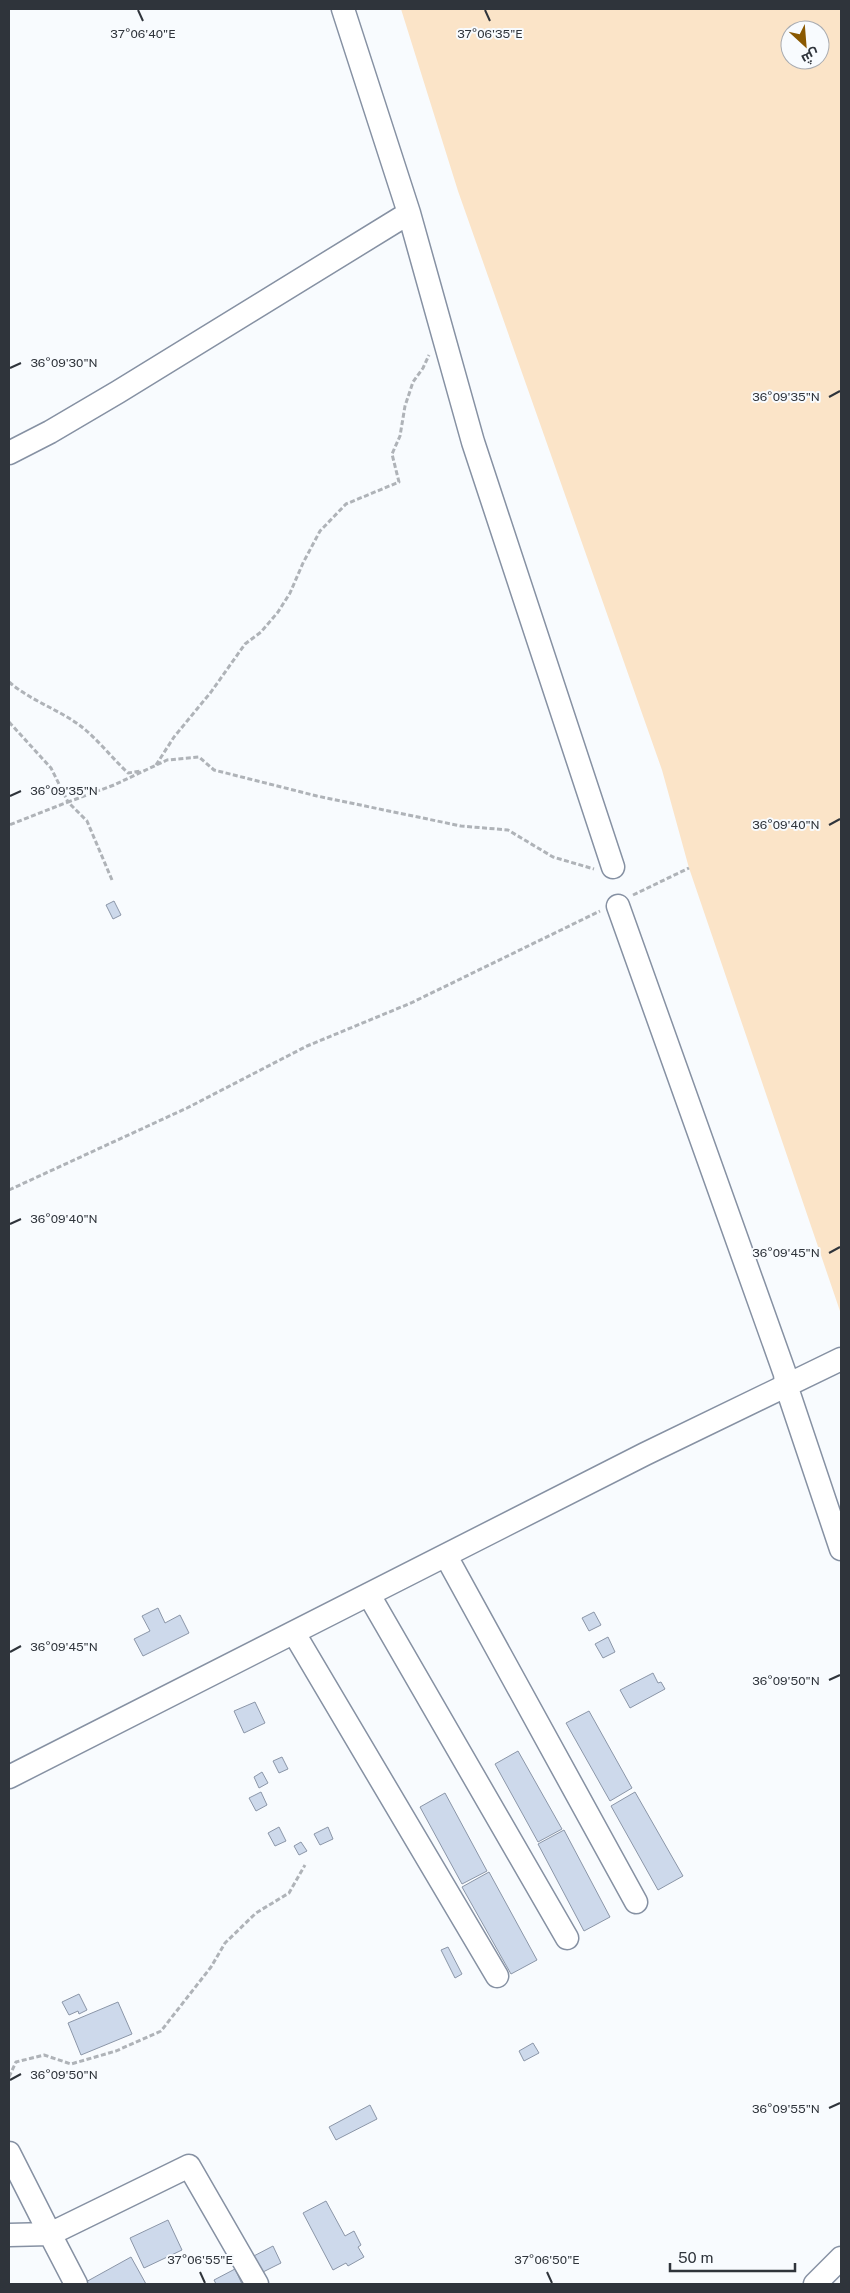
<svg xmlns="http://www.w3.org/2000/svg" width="850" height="2293" viewBox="0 0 850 2293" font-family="'Public Sans',Cairo,sans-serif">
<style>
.green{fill:#fbe4c8;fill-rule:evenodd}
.building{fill:#cdd9eb;stroke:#8b96a8}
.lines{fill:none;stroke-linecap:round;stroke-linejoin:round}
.minor-casing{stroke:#8691a3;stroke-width:25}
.path{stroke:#afb3b8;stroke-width:3;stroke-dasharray:5 2.5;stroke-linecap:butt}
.minor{stroke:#fff;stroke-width:22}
.ticks{fill:none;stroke:#2f343b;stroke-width:2}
.ticks-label{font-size:12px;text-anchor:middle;fill:#2f343b;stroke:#f8fbfe;stroke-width:4;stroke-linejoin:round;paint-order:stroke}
</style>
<rect width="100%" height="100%" fill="#f8fbfe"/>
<path class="green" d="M401 9H841V1314L689 868 662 770 458 191ZM790 30H820V60H790Z"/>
<path class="building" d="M114 901 121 915 113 919 106 905Z
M158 1608 165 1623 180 1615 189 1633 143 1656 134 1639 150 1631 142 1616Z
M594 1612 601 1625 589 1631 582 1618Z
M608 1637 615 1652 603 1658 595 1644Z
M653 1673 658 1683 661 1682 665 1689 630 1708 620 1690Z
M255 1702 265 1723 244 1733 234 1711Z
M589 1711 632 1788 610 1801 566 1723Z
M518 1751 562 1829 538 1842 495 1764Z
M282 1757 288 1769 279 1773 273 1761Z
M262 1772 268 1783 259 1788 254 1777Z
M261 1792 267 1805 256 1811 249 1798Z
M635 1792 683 1876 658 1890 611 1806Z
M445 1793 487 1871 462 1884 420 1807Z
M279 1827 286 1841 275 1846 268 1833Z
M328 1827 333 1839 320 1845 314 1834Z
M564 1830 610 1917 584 1931 538 1844Z
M301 1842 307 1851 299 1855 294 1846Z
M489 1872 537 1960 511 1974 462 1887Z
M448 1947 462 1974 455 1978 441 1950Z
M79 1994 87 2010 79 2014 78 2011 69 2015 62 2002Z
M118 2002 132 2034 81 2055 68 2023Z
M533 2043 539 2053 524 2061 519 2051Z
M370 2105 377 2119 336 2140 329 2127Z
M326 2201 345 2236 354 2231 361 2245 358 2247 364 2257 348 2266 346 2263 333 2270 303 2213Z
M168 2220 182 2250 144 2268 130 2238Z
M273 2246 281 2263 259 2274 250 2258Z
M131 2257 146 2284H85L84 2283Z
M235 2269 242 2284H216L214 2280Z"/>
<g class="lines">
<g class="minor-casing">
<path id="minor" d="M343 9 409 213 473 442 613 867
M9 453 50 432 118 392 409 213
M618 906 785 1374 786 1385 841 1549
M446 1556 636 1902
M369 1595 567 1938
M294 1633 497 1976
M9 1777 645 1454 841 1359
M9 2153 50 2234 9 2235
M76 2284 50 2234 189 2166 257 2284
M815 2284 841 2258"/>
</g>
<path class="path" d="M9 682C30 700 55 708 78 724 96 737 111 757 128 773L141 771
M9 722 51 768 68 802 9 825
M156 765 174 737 211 692 245 644 261 632 278 612 290 593 303 563 320 531 346 504 399 482 392 454 400 436 405 406 413 382 423 368 429 355
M112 880 87 821 68 802 114 785 167 760 199 757 214 770 317 796 461 826 508 830 553 857 594 869
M633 895 689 868
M9 1190 187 1108 307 1046 411 1003 600 911
M9 2077 16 2062 44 2055 71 2064 116 2051 161 2031 211 1967 225 1943 256 1913 289 1893 305 1865"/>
<use href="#minor" class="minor"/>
</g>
<path class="ticks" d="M138 10 143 21M485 10 490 21M10 368 21 363M829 397 840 391M10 796 21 791M829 825 840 819M10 1224 21 1219M829 1253 840 1247M10 1652 21 1646M829 1680 840 1675M10 2080 21 2074M829 2108 840 2103M200 2272 205 2283M547 2272 552 2283"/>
<g class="ticks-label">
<text x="143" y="38">37°06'40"E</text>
<text x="490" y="38">37°06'35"E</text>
<text x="64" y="367">36°09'30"N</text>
<text x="786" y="401">36°09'35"N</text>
<text x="64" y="795">36°09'35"N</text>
<text x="786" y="829">36°09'40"N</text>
<text x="64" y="1223">36°09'40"N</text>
<text x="786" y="1257">36°09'45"N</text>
<text x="64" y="1651">36°09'45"N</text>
<text x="786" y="1685">36°09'50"N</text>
<text x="64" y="2079">36°09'50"N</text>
<text x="786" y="2113">36°09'55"N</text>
<text x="200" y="2264">37°06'55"E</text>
<text x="547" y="2264">37°06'50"E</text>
</g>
<rect width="850" height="2293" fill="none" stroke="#2f343b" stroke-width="20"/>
<g transform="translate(805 45) rotate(154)"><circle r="24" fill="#f8fbfe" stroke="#a8abb0"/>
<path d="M0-4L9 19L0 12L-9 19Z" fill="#8a5901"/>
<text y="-8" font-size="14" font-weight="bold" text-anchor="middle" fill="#2f343b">ش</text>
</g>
<path d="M670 2263v8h125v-8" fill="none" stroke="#2f343b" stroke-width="2.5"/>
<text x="678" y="2263" font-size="15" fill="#2f343b" stroke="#f8fbfe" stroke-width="4" paint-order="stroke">50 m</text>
</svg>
